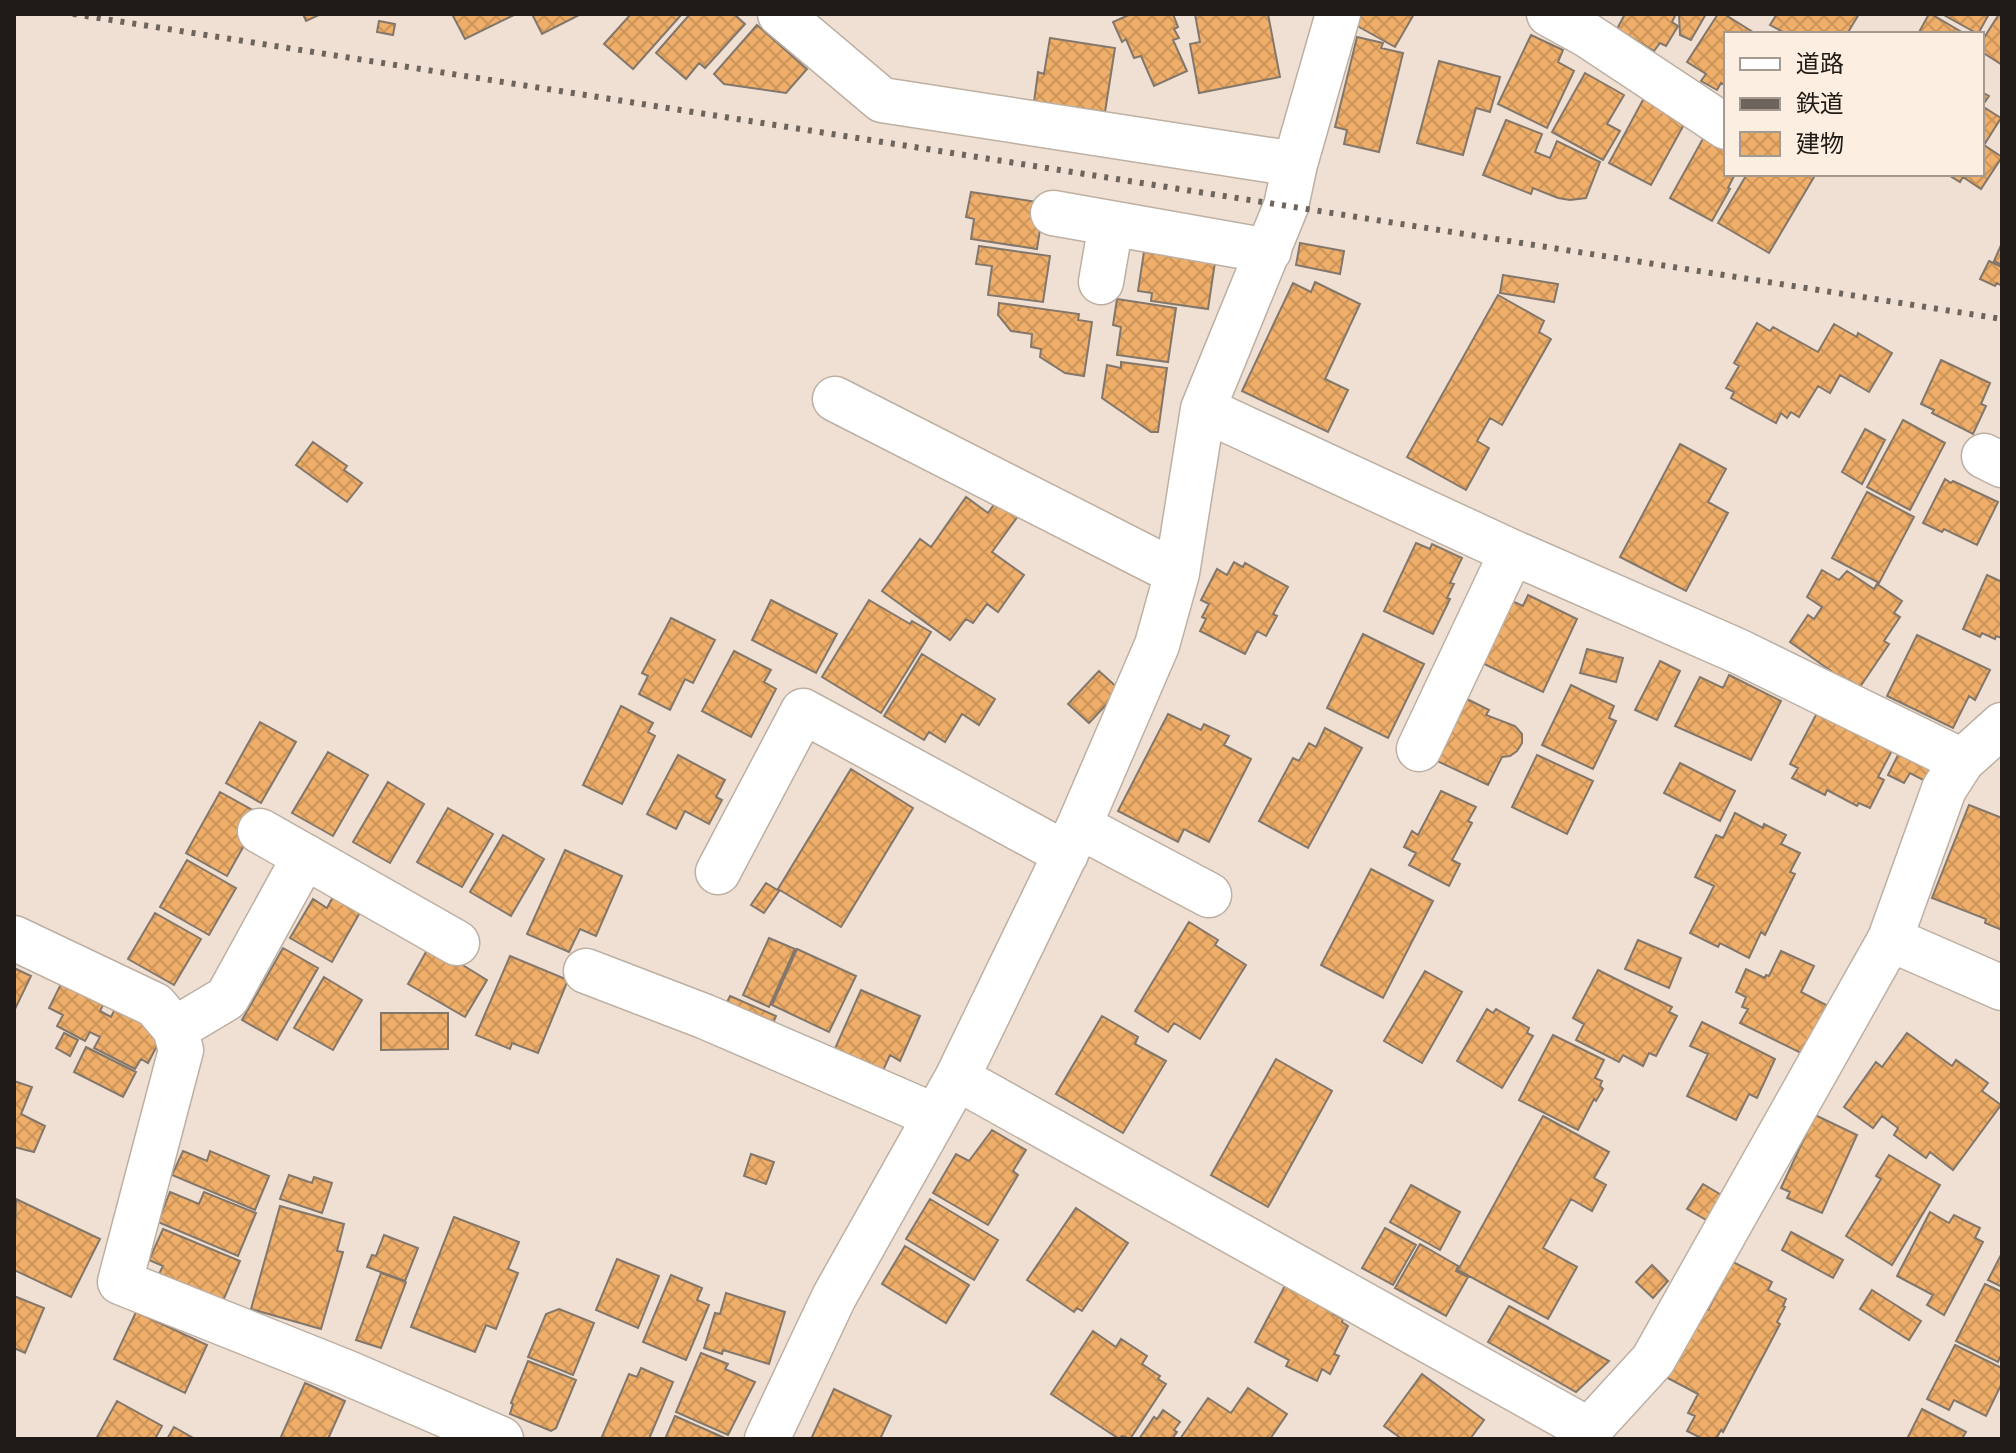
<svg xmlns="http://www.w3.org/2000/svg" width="2016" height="1453" viewBox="0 0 2016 1453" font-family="Rubik,'Noto Sans JP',sans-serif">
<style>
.building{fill:url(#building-cross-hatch);stroke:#83776b;stroke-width:2}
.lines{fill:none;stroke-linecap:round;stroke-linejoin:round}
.minor-casing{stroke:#bdb0a3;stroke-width:47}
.minor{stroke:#fff;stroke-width:44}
.rail{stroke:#6d655d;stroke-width:6;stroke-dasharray:4 8;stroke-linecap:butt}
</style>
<defs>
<pattern id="building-cross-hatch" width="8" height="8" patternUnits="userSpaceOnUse" patternTransform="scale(2)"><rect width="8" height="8" fill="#efae69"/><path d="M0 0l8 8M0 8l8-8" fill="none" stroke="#cd955a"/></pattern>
</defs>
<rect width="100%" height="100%" fill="#efe0d3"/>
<path class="building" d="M303 14H321L306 21Z
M452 14H516L465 39Z
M532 14H581L542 34Z
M631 14H682L633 69 604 44Z
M690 14H734L745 24 705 68 699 63 686 79 656 53Z
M1131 14H1173L1178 27 1174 29 1179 38 1173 40 1187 71 1154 86 1141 56 1134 58 1126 39 1122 42 1113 22Z
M1195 14H1268L1280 77 1199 93 1190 44 1200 42Z
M1358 14H1414L1395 47 1352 23Z
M1625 14H1676L1672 22 1678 26 1666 46 1660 43 1654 51 1617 29Z
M1679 14H1706L1691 40 1680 35Z
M1718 14H1724L1756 34H1726V86L1721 83 1717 90 1701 81 1706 74 1687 62Z
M1777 14H1859L1847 34H1782L1783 32 1770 25Z
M1929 14H1931L1965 34H1918Z
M1942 14H1989L1978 34Z
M1999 14H2002V65L1982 52V41Z
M379 21 395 24 393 35 377 32Z
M757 25 807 69 786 93 724 84 714 74Z
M1531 35 1563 50 1558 62 1574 71 1547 128 1498 104Z
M1357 37 1383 43 1381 48 1403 53 1379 152 1344 144 1347 130 1335 127Z
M1050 38 1115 48 1105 112 1034 102 1038 72 1044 74Z
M1439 61 1500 77 1490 112 1476 108 1463 155 1417 143Z
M1585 73 1624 95 1607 124 1620 131 1603 160 1552 132Z
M1982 92 1989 96 1982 106 2001 118 1984 145 2002 157 1981 189 1963 177 1960 182 1947 174H1982Z
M1645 96 1687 119 1651 185 1609 163Z
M1506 120 1542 134 1535 152 1550 158 1557 141 1600 162 1586 198 1570 200 1558 198 1533 188 1531 194 1483 175Z
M1705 135 1726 146V174H1735L1728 188 1730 189 1712 221 1670 198Z
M1747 174H1810L1814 177 1769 253 1718 223Z
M971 192 1044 203 1037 249 971 239 974 219 966 217Z
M1300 243 1344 251 1340 274 1296 265Z
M2002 243V265L1994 261Z
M979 246 1050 256 1043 302 988 295 992 266 976 264Z
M1144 252 1215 262 1208 309 1151 301 1152 293 1138 291Z
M1989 261 2002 267V286L1997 283 1995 286 1980 279Z
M1503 275 1558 284 1554 302 1500 293Z
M1315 282 1360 304 1325 379 1348 390 1328 432 1242 391 1293 283 1311 292Z
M1498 295 1544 321 1539 332 1551 339 1502 425 1490 418 1477 441 1489 448 1466 490 1407 457Z
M1117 299 1176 308 1168 362 1117 355 1121 327 1113 325Z
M999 303 1079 314 1078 320 1092 322 1084 376 1065 373 1040 357 1041 349 1031 347 1032 334 1011 331 998 315Z
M1757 323 1770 331 1773 327 1818 352 1834 324 1857 337 1858 333 1892 353 1869 392 1840 375 1830 393 1818 386 1799 417 1791 412 1787 418 1781 413 1776 423 1731 398 1734 392 1726 388 1739 366 1734 363Z
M1941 360 1990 383 1981 404 1986 406 1973 434 1932 413 1934 410 1921 404Z
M1121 362 1167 368 1158 432H1151L1102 398 1107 365 1121 368Z
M1903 420 1945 443 1910 510 1867 487Z
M1865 429 1885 440 1862 484 1842 472Z
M313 442 347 466 344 470 362 483 347 502 296 465Z
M1680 444 1726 469 1708 502 1728 513 1686 591 1620 557Z
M1945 479 1951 483 1953 481 1998 502 1977 545 1944 529 1942 532 1923 523Z
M1867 492 1914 517 1879 583 1832 558Z
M1000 496 1021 512 992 552 1024 575 998 612 987 604 973 623 966 619 950 640 882 591 920 539 931 547 966 497 988 513Z
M1416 543 1430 549 1432 544 1462 558 1450 583 1454 584 1447 598 1450 599 1433 634 1384 611Z
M1234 562 1243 567 1245 563 1288 587 1273 614 1277 616 1266 636 1257 631 1245 654 1200 631 1206 619 1202 617 1209 604 1201 600 1217 569 1227 575Z
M1822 570 1839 580 1847 571 1874 589 1877 584 1902 601 1894 613 1900 617 1884 641 1889 644 1860 687 1849 680 1848 683 1790 642 1808 615 1814 619 1822 607 1807 597Z
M1987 575 2002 582V638L1996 636 1995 639 1982 633 1980 637 1963 629Z
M1528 595 1577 619 1543 692 1480 662 1510 600 1523 606Z
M771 600 837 634 816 673 752 640Z
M869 600 910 624 912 621 931 632 881 713 822 677Z
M671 618 715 640 693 683 685 679 670 710 639 694 648 676 642 673Z
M1363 634 1424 664 1388 738 1327 708Z
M1917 635 1990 670 1975 700 1969 696 1953 728 1887 696Z
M1587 649 1623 658 1616 682 1580 673Z
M734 651 771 670 764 682 776 689 751 737 702 711Z
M922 654 995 699 979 725 962 714 945 742 929 732 924 740 884 716Z
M1660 661 1680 671 1657 720 1635 710Z
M1099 671 1120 690 1089 723 1068 704Z
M1729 675 1781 701 1751 760 1675 726 1700 677 1723 688Z
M1571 685 1614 706 1609 718 1616 721 1593 769 1542 745Z
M1463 697 1489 710 1486 715 1515 726 1522 734V743L1517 751 1510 756 1502 757 1488 785 1433 759Z
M621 706 653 723 648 732 655 736 622 804 583 785Z
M1817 713 1895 745 1878 777 1884 780 1870 808 1859 803 1857 806 1827 790 1825 795 1792 778 1798 768 1790 764Z
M1168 714 1201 730 1204 724 1229 736 1224 745 1251 759 1209 842 1184 829 1178 842 1118 811Z
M260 722 296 742 261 803 226 783Z
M1325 728 1362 748 1308 848 1259 821 1293 758 1299 761 1309 743 1316 747Z
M1904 743 1938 761 1927 782 1910 773 1904 783 1888 775Z
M328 752 368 775 333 836 292 813Z
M678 755 725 780 716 797 722 800 709 824 685 811 676 829 647 814Z
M1537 755 1593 781 1567 834 1512 807Z
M1680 763 1735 791 1720 821 1664 793Z
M851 769 913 808 841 927 778 889Z
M388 782 424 804 390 863 353 842Z
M1441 791 1476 807 1468 821 1472 823 1452 860 1460 864 1449 886 1409 865 1416 853 1404 847 1412 831 1418 835Z
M220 792 256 812 247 840 227 876 186 853Z
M1969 805 2002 818V930L1985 923 1986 919 1932 898Z
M448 808 493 834 462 887 417 862Z
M1735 813 1763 828 1764 824 1786 835 1781 844 1800 853 1790 872 1795 874 1765 935 1761 932 1749 958 1720 943 1718 947 1690 933 1714 886 1695 877 1716 835 1723 838Z
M503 835 544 859 511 916 470 892Z
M565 850 622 876 596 936 580 929 569 952 527 934Z
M187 860 236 888 209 935 160 907Z
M1371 869 1433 901 1383 998 1321 965Z
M766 883 779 891 764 913 751 905Z
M336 891 363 907 332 962 290 938 313 899 327 908Z
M155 913 201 939 174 985 128 959Z
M1189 922 1218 940 1215 945 1246 965 1200 1039 1174 1023 1168 1032 1135 1011Z
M769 938 795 949 769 1007 743 995Z
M1638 940 1681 958 1669 988 1625 969Z
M430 945 487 980 465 1017 408 984Z
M283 948 318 968 277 1040 242 1020Z
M797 949 856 976 829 1032 772 1005Z
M1781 951 1814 966 1801 992 1828 1006 1805 1055 1740 1023 1748 1009 1742 1007 1746 997 1736 992 1746 969 1765 978 1766 975 1769 976Z
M510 956 568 980 538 1053 512 1043 510 1049 476 1035Z
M14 968 31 976 14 1011Z
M1598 970 1672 1007 1669 1012 1677 1016 1656 1056 1649 1053 1643 1066 1623 1055 1619 1062 1576 1040 1584 1024 1573 1018Z
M1425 971 1462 992 1422 1063 1384 1041Z
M324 977 362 1000 333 1050 294 1028Z
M63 980 105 1001 100 1011 111 1017 116 1007 156 1027 152 1037 160 1040 148 1063 141 1059 135 1069 94 1048 100 1037 90 1032 85 1041 57 1026 63 1015 49 1008Z
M861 990 920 1016 900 1061 890 1055 881 1075 833 1053Z
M730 996 776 1016 770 1031 723 1010Z
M1487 1009 1493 1013 1496 1009 1529 1028 1527 1033 1533 1036 1502 1088 1457 1061Z
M381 1013H448V1049L381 1050Z
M1102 1016 1138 1037 1135 1044 1166 1061 1123 1133 1056 1094Z
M1702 1022 1775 1059 1757 1098 1749 1094 1736 1120 1687 1096 1708 1054 1690 1046Z
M64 1033 78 1040 70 1056 56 1048Z
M1907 1033 1952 1066 1956 1060 1988 1083 1982 1091 2001 1105 1953 1170 1930 1152 1926 1158 1894 1135 1898 1128 1882 1116 1873 1128 1844 1107 1876 1062 1882 1067Z
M1553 1035 1604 1060 1595 1078 1602 1081 1600 1086 1603 1089 1596 1101 1594 1099 1578 1130 1519 1100Z
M86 1047 136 1072 123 1097 74 1072Z
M1276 1059 1332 1091 1268 1207 1211 1175Z
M14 1081 32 1087 21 1114 45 1126 34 1152 14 1147Z
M1815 1115 1857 1135 1822 1213 1787 1198 1790 1192 1781 1188Z
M1543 1116 1609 1152 1594 1178 1606 1185 1592 1211 1571 1199 1543 1248 1577 1267 1548 1319 1458 1270Z
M992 1130 1026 1150 1013 1171 1018 1175 988 1225 933 1193 956 1154 969 1161Z
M183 1151 207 1161 210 1151 269 1176 255 1210 172 1175Z
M751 1154 774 1162 766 1184 744 1176Z
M1889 1155 1940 1185 1892 1265 1846 1236 1881 1179 1876 1176Z
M289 1175 312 1183 314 1177 332 1183 322 1213 280 1199Z
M1703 1184 1723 1196 1708 1221 1687 1209Z
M1411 1185 1460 1212 1440 1250 1390 1222Z
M170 1192 199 1204 204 1192 256 1213 238 1256 158 1222Z
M16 1199 100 1239 71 1297 14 1270Z
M930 1199 998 1240 974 1280 906 1239Z
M280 1206 344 1224 337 1251 343 1252 321 1329 251 1309Z
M1076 1208 1128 1243 1082 1311 1077 1308 1074 1312 1027 1280Z
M1930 1212 1949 1223 1954 1215 1980 1228 1975 1238 1983 1242 1944 1315 1927 1305 1933 1295 1897 1276Z
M454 1217 519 1242 508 1269 518 1273 496 1329 486 1325 475 1352 411 1327Z
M1385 1228 1416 1245 1393 1285 1362 1268Z
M163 1229 240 1261 223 1301 159 1274 163 1266 149 1260Z
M1791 1232 1843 1260 1833 1278 1782 1250Z
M384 1235 418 1248 405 1281 367 1267 372 1255 376 1256Z
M1420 1244 1458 1266 1456 1271 1468 1277 1446 1316 1395 1288Z
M905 1246 969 1285 946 1323 882 1284Z
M2002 1253V1287L1988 1280Z
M617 1259 659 1276 638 1328 596 1310Z
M1733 1262 1772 1282 1768 1290 1786 1299 1783 1306 1785 1307 1777 1322 1780 1324 1723 1432 1721 1430 1716 1439H1703L1687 1431 1695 1416 1688 1413 1698 1394 1664 1376 1703 1308 1708 1310Z
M1652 1265 1668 1281 1653 1298 1636 1282Z
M381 1273 406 1282 381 1348 356 1340Z
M671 1275 702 1288 697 1300 709 1305 686 1360 643 1342Z
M1289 1278 1339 1303 1333 1314 1343 1319 1342 1322 1348 1326 1334 1354 1339 1356 1330 1374 1322 1369 1317 1381 1286 1366 1289 1360 1255 1342Z
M1985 1284 2002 1292V1353L1998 1362 1956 1341Z
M1872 1290 1921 1321 1909 1340 1860 1309Z
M726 1293 785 1312 769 1364 723 1350 722 1354 704 1348 715 1313 720 1314Z
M14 1296 44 1308 25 1353 14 1348Z
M1509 1306 1609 1361 1576 1392 1488 1342Z
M559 1309 594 1323 573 1375 528 1357 546 1314Z
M136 1312 207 1345 185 1393 114 1359Z
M1093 1331 1116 1347 1121 1339 1147 1356 1142 1364 1160 1376 1158 1379 1166 1384 1130 1439 1122 1436 1119 1439 1051 1394Z
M1955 1345 2002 1368V1383L1986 1416 1954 1400 1949 1410 1927 1399Z
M701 1353 728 1364 725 1369 755 1382 728 1435 676 1412Z
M528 1361 576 1380 556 1428 551 1431 510 1414 513 1404 511 1403Z
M641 1368 673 1382 649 1439H601L629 1374 637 1377Z
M1422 1374 1484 1420 1470 1439H1402L1384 1426Z
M305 1383 345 1401 328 1439H280Z
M1248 1388 1287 1414 1270 1439H1180L1208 1398 1231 1413Z
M834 1389 891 1416 880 1439H811Z
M117 1401 162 1426 155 1439H96Z
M1922 1409 1966 1432 1962 1439H1907Z
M1163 1410 1180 1422 1174 1430 1177 1432 1172 1439H1139L1154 1417 1157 1419Z
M675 1416 727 1439H665Z
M174 1427 195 1439H167Z"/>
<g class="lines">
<g class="minor-casing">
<path id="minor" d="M780 14 882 100 1295 164
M1549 14 1587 35 1726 127
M1053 213 1269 251
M1101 282 1111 224
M835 399 1177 573
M1203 409 1512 552 1740 652 1962 761
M1984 456 2002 465
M1419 749 1512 552
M1079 826 1209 895
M260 831 457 943
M718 872 803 711 1066 854
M14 938 155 1005 175 1029 181 1050 120 1282 348 1373 501 1439
M1890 939 2002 988
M586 971 706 1017 935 1116
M175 1029 227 998 305 856
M957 1078 1589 1430 1653 1360 1890 939 1944 789 1962 761 2002 725
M767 1439 834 1297 957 1078 1079 826 1157 645 1177 573 1203 409 1286 206 1295 164 1338 14"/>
</g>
<use href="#minor" class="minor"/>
<path class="rail" d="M73 14 2002 319"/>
</g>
<rect width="2016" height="1453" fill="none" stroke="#201b16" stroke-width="32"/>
<rect x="1724" y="32" width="260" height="144" fill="#fceee0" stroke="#a49a8f" stroke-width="2"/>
<rect x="1740" y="58" width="40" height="12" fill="#ffffff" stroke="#a49a8f" stroke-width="2"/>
<text x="1796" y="72" font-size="24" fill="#201b16">道路</text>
<rect x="1740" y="98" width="40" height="12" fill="#6d655d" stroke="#a49a8f" stroke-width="2"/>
<text x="1796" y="112" font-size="24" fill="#201b16">鉄道</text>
<rect x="1740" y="132" width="40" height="24" fill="url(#building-cross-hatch)" stroke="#a49a8f" stroke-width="2"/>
<text x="1796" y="152" font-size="24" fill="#201b16">建物</text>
</svg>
